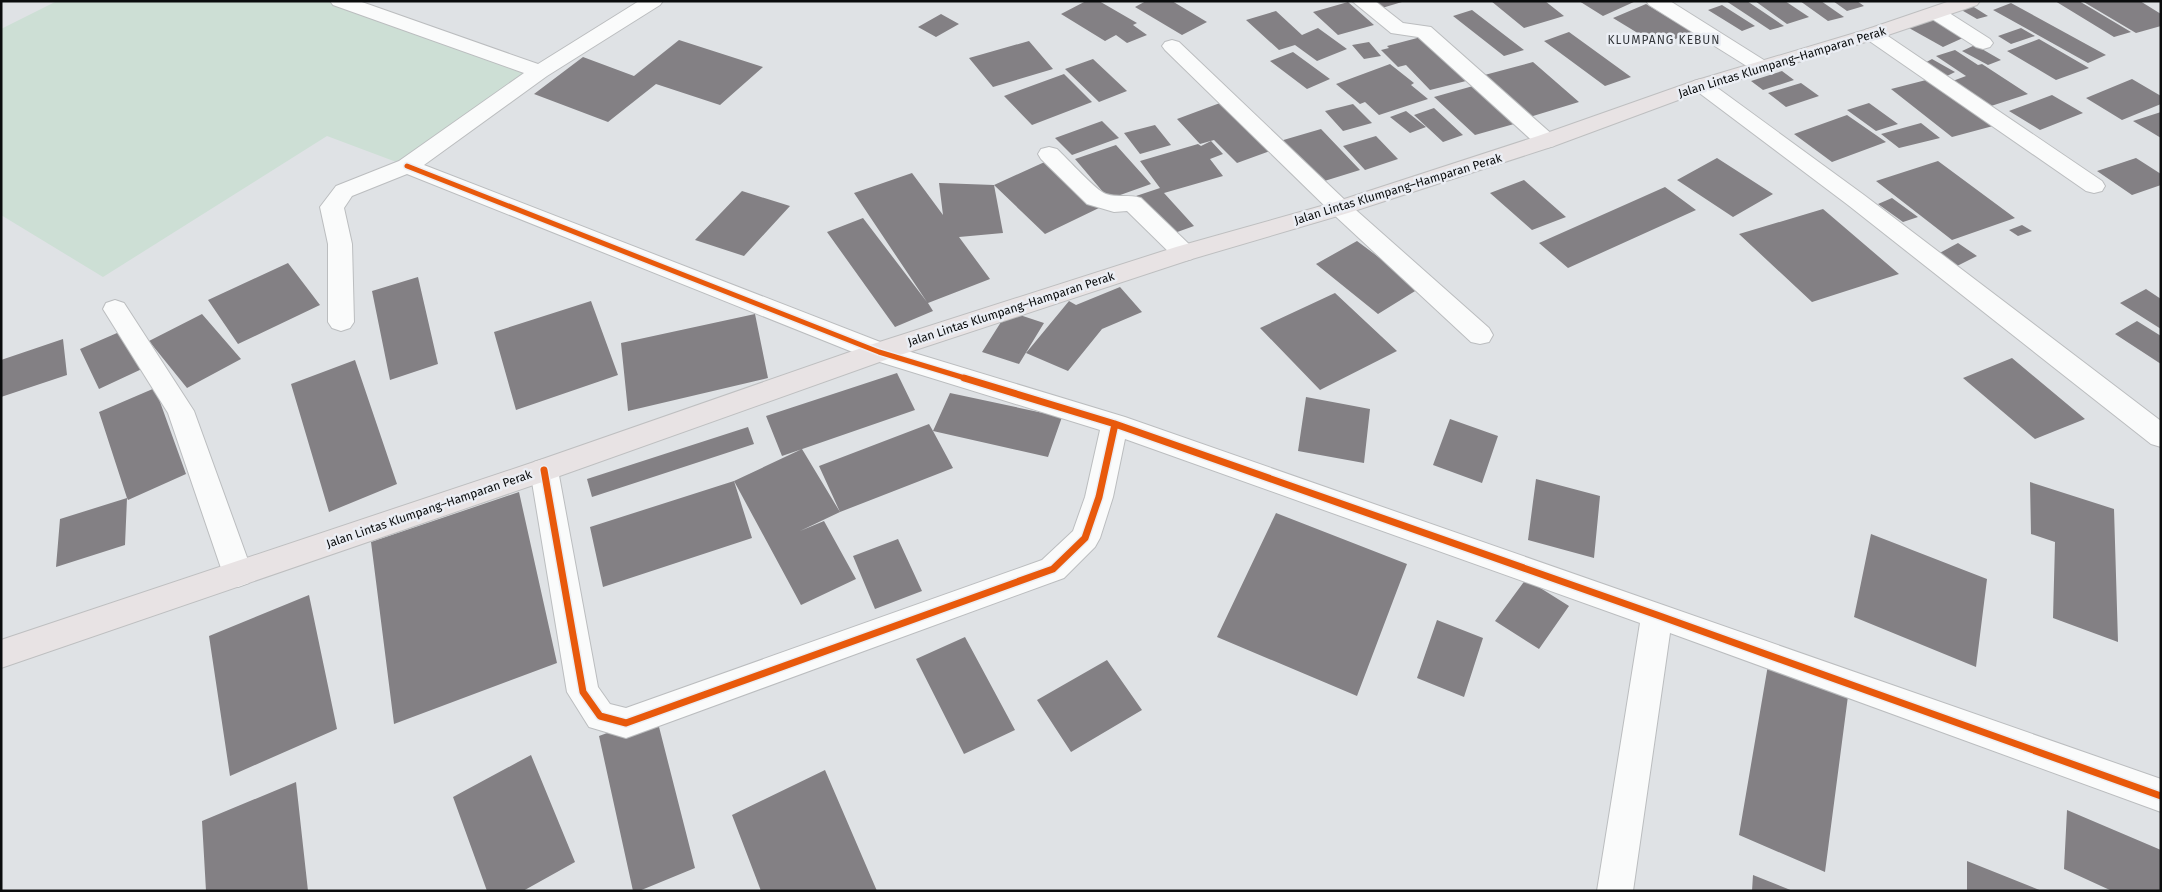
<svg xmlns="http://www.w3.org/2000/svg" width="2162" height="892" viewBox="0 0 2162 892" font-family="'Fira Sans',sans-serif">
<style>
.green{fill:#cddfd5}
.building{fill:#838084}
.lines{fill:none;stroke-linecap:round;stroke-linejoin:round}
.street-casing{stroke:#bbbdbf;stroke-width:2}
.primary-casing{stroke:#bebfc0;stroke-width:2}
.street{fill:#fafbfb;fill-rule:evenodd}
.primary{fill:#e8e3e4;fill-rule:evenodd}
.cycleway-far1-casing{stroke:#ebeef4;stroke-width:8}
.cycleway-casing{stroke:#ebeef4;stroke-width:10}
.cycleway-far1{stroke:#e8590c;stroke-width:5}
.cycleway{stroke:#e8590c;stroke-width:7}
.labels{text-anchor:middle;dominant-baseline:central;stroke-width:5;stroke-linejoin:round;paint-order:stroke}
.far-quarter-label{font-size:12px;letter-spacing:1px;fill:#35383c;stroke:#ebeef4}
.street-label{font-size:12px;fill:#0a0c0d;stroke:#ebeef4}
</style>
<rect width="100%" height="100%" fill="#dfe2e5"/>
<path class="green" d="M57 1H340L540 72 407 166 327 136 103 277 1 215V29Z"/>
<path class="building" d="M1086 1H1099L1137 23 1133 25 1147 35 1127 43 1116 35 1105 41 1061 14Z
M1146 1H1172L1207 22 1182 35 1135 7Z
M1373 1H1402V2L1382 8Z
M1491 1H1545L1564 16 1524 28Z
M1579 1H1636L1603 16Z
M1726 1H1747L1784 26 1770 30Z
M1755 1H1785L1809 17 1787 24Z
M1800 1H1821L1844 17 1828 21Z
M1833 1H1857L1864 6 1847 11Z
M2055 1H2079L2131 32 2114 37Z
M2082 1H2140L2161 14V26L2136 33Z
M1348 2 1374 25 1338 35 1313 12Z
M2011 3 2106 55 2088 63 1993 10Z
M1646 4 1692 32 1659 46 1613 18Z
M1969 4 1988 16 1977 19 1958 8Z
M1722 5 1755 26 1742 31 1708 10Z
M1472 10 1524 50 1504 56 1453 16Z
M1276 11 1302 35 1318 28 1347 49 1317 61 1295 45 1279 50 1246 20Z
M941 14 959 24 936 37 918 27Z
M1931 18 1965 37 1943 47 1909 28Z
M2021 28 2035 36 2011 44 1998 36Z
M1569 32 1631 77 1605 86 1544 41Z
M1421 37 1466 81 1430 90 1406 65 1398 67 1381 50 1389 48 1387 46Z
M2039 39 2089 68 2056 80 2007 51Z
M679 40 763 67 720 105 656 84 608 122 534 94 583 57 634 76Z
M1029 41 1053 69 993 87 969 58Z
M1369 42 1381 56 1364 59 1352 45Z
M1975 45 2001 60 1988 65 1962 51Z
M1955 50 1978 65 1982 64 2028 94 1988 107 1950 82 1966 76 1936 56Z
M1293 52 1330 79 1307 89 1270 61Z
M1093 59 1127 91 1099 102 1065 69Z
M1932 59 1955 72 1945 77 1921 65Z
M1533 62 1579 102 1523 119 1477 77Z
M1390 64 1414 83 1411 85 1428 99 1379 115 1365 102 1360 104 1336 84Z
M1782 71 1794 80 1763 90 1751 81Z
M1064 74 1092 102 1032 125 1004 96Z
M1930 79 1993 126 1952 137 1891 89Z
M2132 79 2161 96V104L2122 120 2086 98Z
M1801 83 1819 96 1786 107 1768 93Z
M1473 86 1514 124 1475 135 1434 97Z
M2052 95 2083 113 2040 130 2009 111Z
M1220 103 1270 151 1237 163 1214 140 1200 144 1177 119Z
M1869 103 1898 124 1876 131 1847 110Z
M1353 104 1372 123 1343 131 1325 111Z
M1434 108 1463 135 1443 142 1414 115Z
M1406 111 1426 127 1410 133 1390 117Z
M2161 112V138L2133 121Z
M1847 115 1886 142 1832 162 1794 134Z
M1102 121 1119 138 1072 155 1055 138Z
M1921 123 1940 138 1899 148 1881 134Z
M1155 125 1171 145 1140 154 1124 133Z
M1321 129 1360 170 1318 183 1280 141Z
M1376 136 1398 159 1365 170 1343 146Z
M1211 141 1223 154 1210 159 1223 176 1164 193 1194 226 1169 235 1136 196 1160 188 1140 161 1198 144 1201 146Z
M1116 145 1151 184 1109 199 1075 159Z
M1717 158 1773 194 1733 217 1677 180Z
M2136 158 2161 174V185L2132 195 2097 171Z
M1049 160 1101 207 1045 234 994 185 1003 233 959 237 990 279 928 303 933 311 895 327 827 232 863 218 927 302 854 193 912 173 943 215 939 183 994 185Z
M1938 161 2015 218 1952 240 1876 181Z
M1524 180 1566 217 1532 230 1490 193Z
M1665 187 1696 210 1568 268 1539 243Z
M742 191 790 206 744 256 695 240Z
M1892 198 1918 217 1903 222 1878 204Z
M1823 209 1899 274 1812 302 1739 234Z
M2022 225 2032 231 2018 236 2009 230Z
M1357 241 1420 288 1378 314 1316 264Z
M1958 243 1977 256 1955 267 1936 255Z
M288 263 320 305 238 344 208 300Z
M418 277 438 364 390 380 372 291Z
M1120 287 1142 312 1102 329 1068 371 1026 353 1069 301 1076 305Z
M2146 289 2161 299V329L2120 303Z
M1335 293 1397 351 1320 390 1260 328Z
M591 301 618 375 516 410 494 332Z
M1008 311 1044 323 1019 364 982 352Z
M202 314 241 359 187 388 149 341Z
M755 314 768 378 628 411 621 343Z
M2137 321 2161 336V364L2115 334Z
M124 330 144 368 99 389 80 349Z
M63 339 67 375 1 397V360Z
M2012 358 2085 419 2035 439 1963 378Z
M355 360 397 484 329 512 291 384Z
M897 373 915 410 782 456 766 416Z
M155 388 186 474 128 500 127 498 125 545 56 567 60 519 127 498 99 412Z
M950 393 1062 417 1048 457 933 431 953 468 840 512 800 531 824 521 856 579 801 605 734 481 752 538 603 587 590 527 734 481 802 449 840 512 819 466 929 424 933 431Z
M1306 397 1370 409 1364 463 1298 451Z
M1450 419 1498 436 1482 483 1433 465Z
M748 427 754 444 592 497 587 479Z
M1536 479 1600 496 1594 558 1528 540Z
M2030 482 2114 509 2118 642 2053 618 2055 542 2031 534Z
M519 492 557 663 394 724 371 542Z
M1276 513 1407 564 1357 696 1217 637Z
M1871 534 1987 579 1976 667 1854 617Z
M898 539 922 591 875 609 853 556Z
M1526 579 1569 606 1539 649 1495 621Z
M309 595 337 729 230 776 209 636Z
M1437 620 1483 638 1464 697 1417 678Z
M965 637 1015 730 964 754 916 659Z
M1107 660 1142 710 1071 752 1037 700Z
M1768 665 1848 696 1825 872 1739 835Z
M656 715 695 868 639 891H633L599 736Z
M531 755 575 862 523 891H487L453 797Z
M825 770 877 891H761L732 815Z
M296 782 308 891H206L202 821Z
M2067 810 2161 850V891H2112L2064 869Z
M1967 861 2042 891H1967Z
M1753 875 1793 891H1752Z"/>
<g class="lines">
<g class="street-casing">
<path id="street" d="M330 1H359L538 64 639 1H663L660 5 547 76 424 165 888 345 1125 417 2161 779V812L1670 633 1633 891H1597L1640 623 1125 439 1113 497 1100 538 1095 547 1064 578 626 738 589 727 567 692 530 470 534 462 544 459 554 462 558 470 598 687 610 704 626 708 1042 560 1073 531 1085 497 1100 430 870 359 407 174 352 196 344 208 352 244 354 322 350 328 341 331 332 328 328 322V244L320 207 336 186 399 161 524 73 333 5Z
M1352 1H1375L1403 23 1431 27 1554 136 1557 141 1554 146 1546 148 1538 146 1418 37 1391 33Z
M1646 1H1670L1767 62 1770 66 1767 70 1760 72 1753 70 1649 5Z
M1936 7 1943 9 1990 39 1993 43 1990 47 1983 49 1976 47 1929 17 1926 13 1929 9Z
M1872 28 1879 30 2102 181 2105 186 2102 191 2094 193 2086 191 1865 38 1862 34 1865 30Z
M1172 40 1179 42 1348 203 1489 328 1493 335 1489 342 1480 344 1471 342 1332 213 1165 50 1162 46 1165 42Z
M1701 79 1708 81 1864 195 2161 421V447L2151 444 1848 205 1694 89 1691 85 1694 81Z
M1049 147 1057 149C1067 158 1096 191 1106 194 1118 198 1129 194 1141 198L1192 247 1196 253 1192 259 1184 261 1176 259 1127 211 1114 212 1087 204 1041 159 1038 154 1041 149Z
M115 300 124 303 194 411 253 574 249 583 238 587 227 583 223 574 168 413 103 309 106 303Z"/>
</g>
<g class="primary-casing">
<path id="primary" d="M1950 1H1980L1977 5 1879 38 1708 89 1554 146 1348 213 1192 259 888 359 554 478 1 668V640L534 462 870 345 1176 247 1332 203 1538 136 1694 81 1865 30Z"/>
</g>
<use href="#street" class="street"/>
<use href="#primary" class="primary"/>
<g class="cycleway-far1-casing">
<path id="cycleway-far1" d="M407 166 879 352 968 379"/>
</g>
<g class="cycleway-casing">
<path id="cycleway" d="M964 378 1115 424 1657 615 2161 796
M544 470 583 692 600 716 626 723 1053 569 1085 538 1099 497 1115 424"/>
</g>
<use href="#cycleway-far1" class="cycleway-far1"/>
<use href="#cycleway" class="cycleway"/>
</g>
<g class="labels">
<g class="far-quarter-label">
<text x="1664" y="40">KLUMPANG KEBUN</text>
</g>
<g class="street-label">
<text transform="translate(1782 62) rotate(-17)">Jalan Lintas Klumpang–Hamparan Perak</text>
<text transform="translate(1398 189) rotate(-17)">Jalan Lintas Klumpang–Hamparan Perak</text>
<text transform="translate(1011 309) rotate(-18)">Jalan Lintas Klumpang–Hamparan Perak</text>
<text transform="translate(429 509) rotate(-19)">Jalan Lintas Klumpang–Hamparan Perak</text>
</g>
</g>
<rect width="2162" height="892" fill="none" stroke="#0a0c0d" stroke-width="5"/>
</svg>
